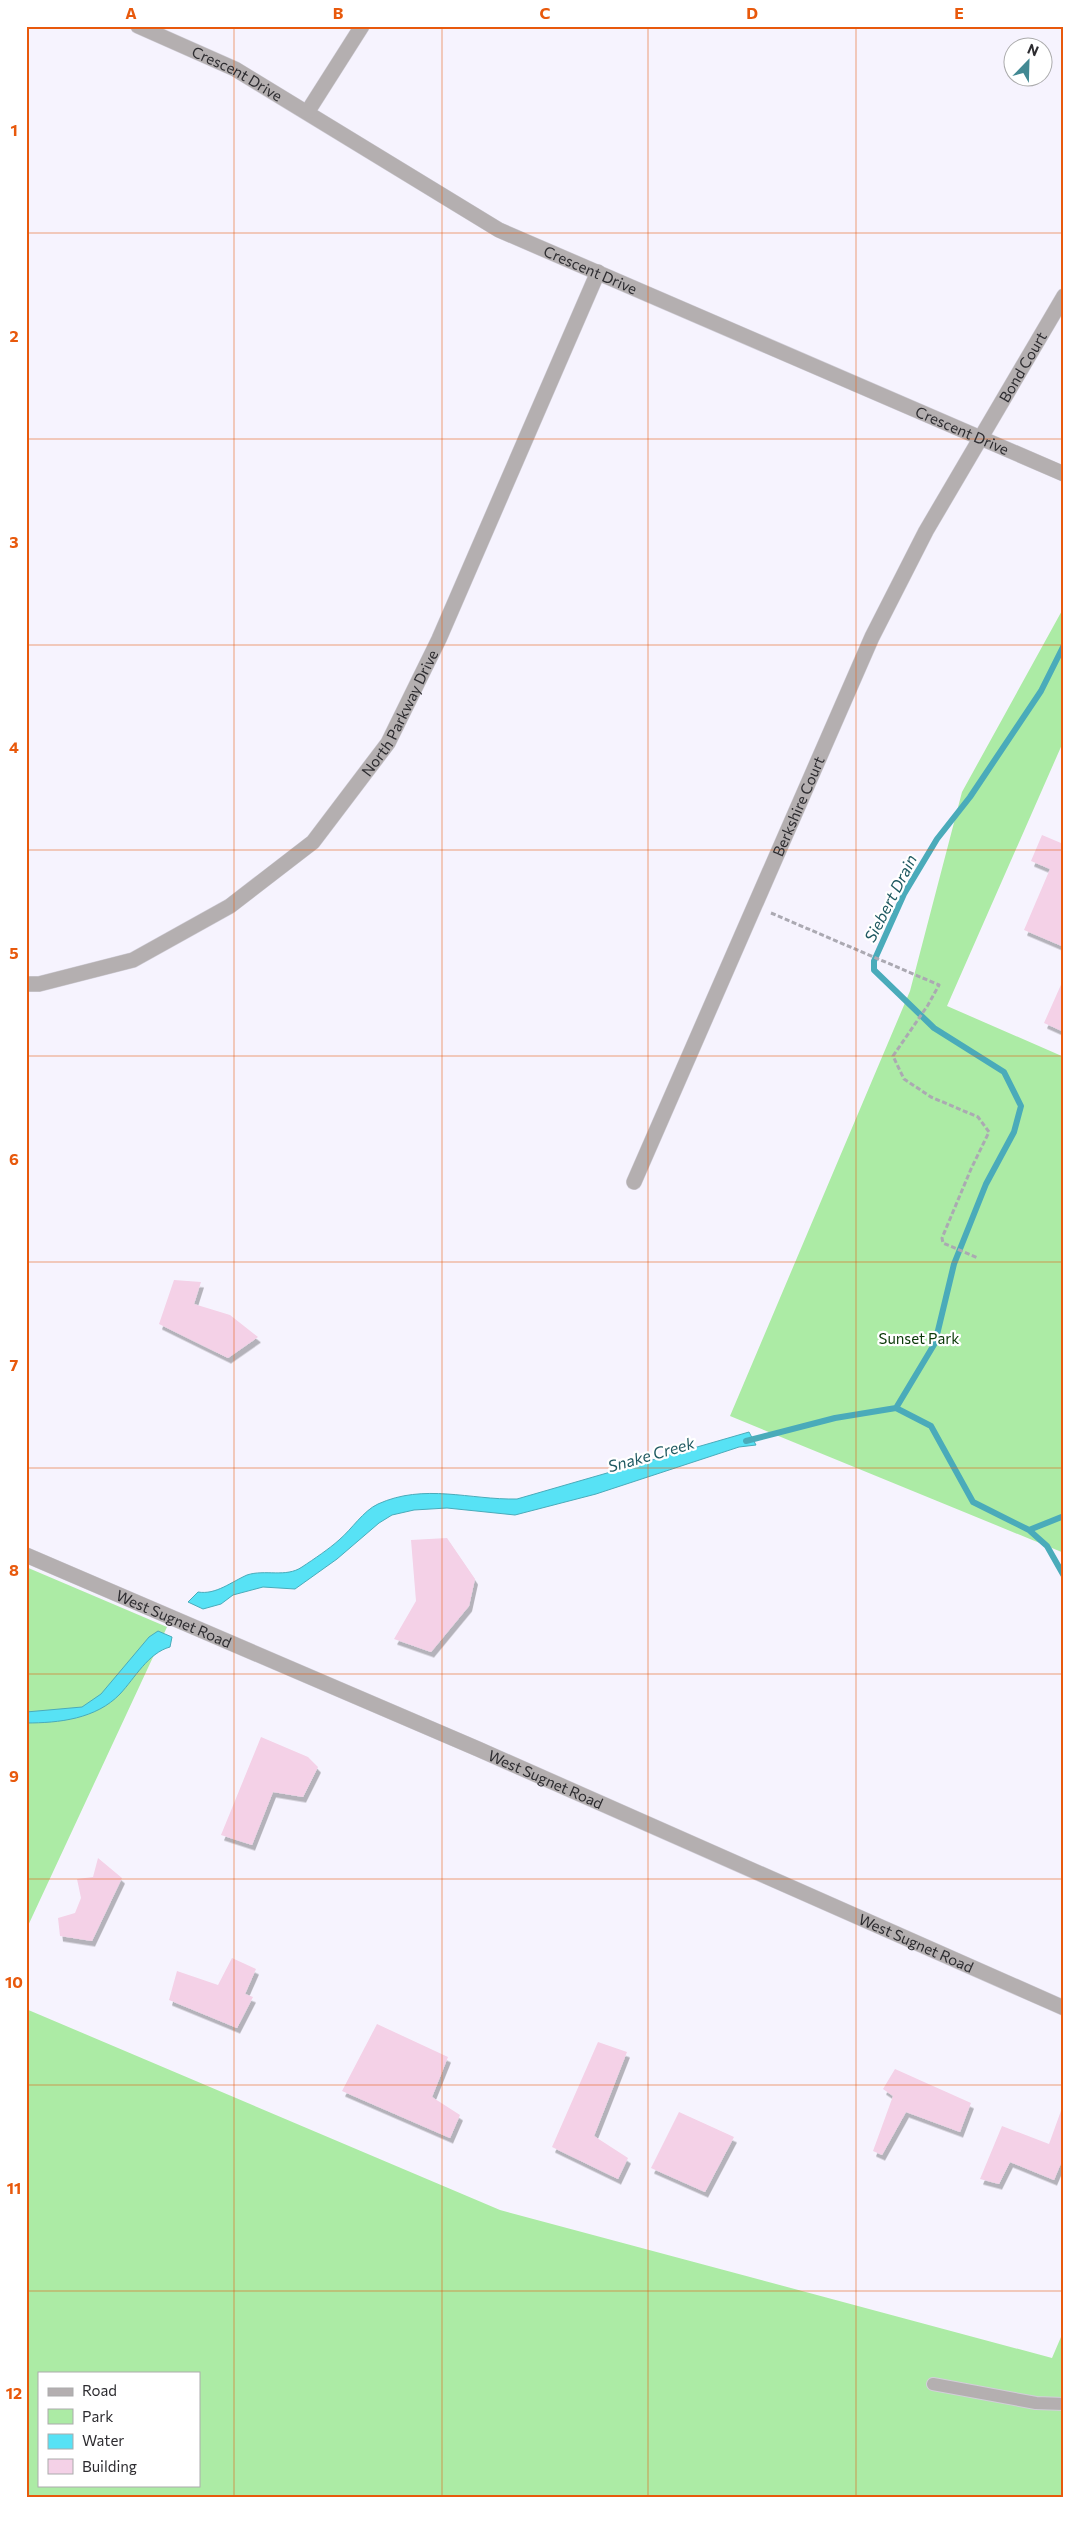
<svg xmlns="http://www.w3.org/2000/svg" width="1090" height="2524" viewBox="0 0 1090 2524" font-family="Commissioner,sans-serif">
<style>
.green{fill:#aceba5;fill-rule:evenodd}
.water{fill:#57e2f5;stroke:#4aabba}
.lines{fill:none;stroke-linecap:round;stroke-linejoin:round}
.stream{stroke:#4aabba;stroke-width:6}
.building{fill:#f4d1e7;filter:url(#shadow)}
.lane-casing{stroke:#d2cfd9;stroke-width:14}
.street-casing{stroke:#d2cfd9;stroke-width:16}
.path{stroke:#aba9b2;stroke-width:3;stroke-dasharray:5 2.5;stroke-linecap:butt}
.lane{stroke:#b4afb0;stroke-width:12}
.street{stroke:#b4afb0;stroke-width:15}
.grid{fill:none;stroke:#e8590c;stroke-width:1;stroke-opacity:0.55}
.labels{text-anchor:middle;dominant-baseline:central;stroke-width:4.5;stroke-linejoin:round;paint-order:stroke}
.street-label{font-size:15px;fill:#2d2c30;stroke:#fff}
.park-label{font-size:15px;fill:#0a3807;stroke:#fff}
.water-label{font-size:16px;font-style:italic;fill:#1f5961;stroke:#fff}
.neatline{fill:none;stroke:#e8590c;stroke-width:2}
.grid-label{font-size:16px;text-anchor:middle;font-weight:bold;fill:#e8590c}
</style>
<defs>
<filter id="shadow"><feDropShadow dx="3" dy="5.5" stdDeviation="0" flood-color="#0004"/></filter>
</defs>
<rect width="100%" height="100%" fill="#f6f3fe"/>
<path class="green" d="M1064 607V740L947 1006 1064 1057V1553L730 1416 910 991 962 792Z
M26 1567 167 1627 26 1930Z
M26 2009 500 2210 1052 2358 1064 2330V2498H26ZM39 2373H199V2485H39Z"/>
<path class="water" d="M749 1432 756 1445 739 1447 596 1494 515 1515 447 1508 414 1510 392 1515 379 1523 337 1559 295 1589 263 1587 233 1595 221 1604 203 1609 188 1602 198 1592C216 1595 231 1582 247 1575 265 1569 286 1578 302 1567 314 1559 329 1549 339 1540 352 1529 363 1511 378 1504 424 1483 470 1500 517 1499Z
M158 1631 172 1637 170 1647C148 1653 135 1678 120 1694 96 1719 59 1723 26 1723V1712L82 1707 101 1694 149 1637Z"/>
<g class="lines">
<path class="stream" d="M896 1408 935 1343 954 1264 986 1184 1014 1132 1021 1106 1004 1072 934 1028 874 970V961L904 894 937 839 970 797 1041 691 1064 645
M746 1441 835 1418 896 1408 931 1426 973 1502 1029 1530 1047 1546 1064 1576
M1029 1530 1064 1516"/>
</g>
<path class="building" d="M1042 835 1061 843 1064 837V947L1024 930 1050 869 1031 861Z
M1064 978V1032L1044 1023Z
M174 1280 201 1282 194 1304 230 1315 258 1337 228 1358 159 1324Z
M447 1538 475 1579 469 1606 431 1652 394 1639 416 1601 411 1540Z
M261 1737 308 1757 318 1767 303 1797 273 1792 252 1845 221 1835Z
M98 1858 122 1878 92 1941 60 1936 58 1918 75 1913 81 1898 77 1879 93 1877Z
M232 1958 256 1969 245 1994 253 1997 237 2028 169 2000 177 1971 218 1985Z
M377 2024 448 2057 432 2097 460 2115 450 2138 342 2091Z
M598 2042 627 2052 594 2136 628 2158 618 2179 552 2147Z
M895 2069 971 2103 960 2132 906 2112 882 2155 873 2151 893 2096 883 2089Z
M1062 2108 1064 2109V2156L1054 2180 1010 2162 999 2184 980 2179 1002 2126 1049 2144Z
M679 2112 734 2137 705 2192 651 2168Z"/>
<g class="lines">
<g class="lane-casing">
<path id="lane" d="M933 2384 1036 2403 1064 2404"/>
</g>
<g class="street-casing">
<g id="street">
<path id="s1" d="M138 26 235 69 499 230 1064 474"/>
<path d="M308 111 362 26"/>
<path id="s2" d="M26 984H39L133 960 230 906 313 842 388 743 439 639 598 272"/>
<path id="s3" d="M634 1182 872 637 926 531 1064 296"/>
<path id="s4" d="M26 1555 478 1749 1064 2008"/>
</g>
</g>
<path class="path" d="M771 913 939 985 928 1005 893 1056 904 1079 931 1097 978 1117 989 1132 971 1169 942 1238 943 1243 978 1258"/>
<use href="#lane" class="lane"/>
<use href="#street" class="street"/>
</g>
<path class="grid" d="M234 26V2498M442 26V2498M648 26V2498M856 26V2498M26 233H1064M26 439H1064M26 645H1064M26 850H1064M26 1056H1064M26 1262H1064M26 1468H1064M26 1674H1064M26 1879H1064M26 2085H1064M26 2291H1064"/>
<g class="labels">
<g class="street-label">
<text stroke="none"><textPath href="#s1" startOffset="110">Crescent Drive</textPath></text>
<text stroke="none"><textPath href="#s1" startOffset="515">Crescent Drive</textPath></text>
<text stroke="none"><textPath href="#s3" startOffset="904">Bond Court</textPath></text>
<text stroke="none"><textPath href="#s1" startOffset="920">Crescent Drive</textPath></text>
<text stroke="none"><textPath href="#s2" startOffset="482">North Parkway Drive</textPath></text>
<text stroke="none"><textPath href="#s3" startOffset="410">Berkshire Court</textPath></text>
<text stroke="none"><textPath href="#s4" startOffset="161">West Sugnet Road</textPath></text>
<text stroke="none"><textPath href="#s4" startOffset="566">West Sugnet Road</textPath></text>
<text stroke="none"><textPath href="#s4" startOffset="971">West Sugnet Road</textPath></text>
</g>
<g class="park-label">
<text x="919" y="1338">Sunset Park</text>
</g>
<g class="water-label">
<text transform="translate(890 898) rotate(-63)">Siebert Drain</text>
<text transform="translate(651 1454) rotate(-16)">Snake Creek</text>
</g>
</g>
<rect width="1090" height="2524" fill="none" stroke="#ffffff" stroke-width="55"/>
<rect x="38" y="2372" width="162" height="115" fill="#ffffff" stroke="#ababac"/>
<rect x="48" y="2388" width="25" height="8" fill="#b4afb0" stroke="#ababac"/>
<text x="82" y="2396" font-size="15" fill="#2d2c30">Road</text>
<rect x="48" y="2409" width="25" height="15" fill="#aceba5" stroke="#ababac"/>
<text x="82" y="2422" font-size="15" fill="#2d2c30">Park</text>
<rect x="48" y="2434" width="25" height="15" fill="#57e2f5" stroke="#ababac"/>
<text x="82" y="2446" font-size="15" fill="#2d2c30">Water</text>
<rect x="48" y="2459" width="25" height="15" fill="#f4d1e7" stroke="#ababac"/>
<text x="82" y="2472" font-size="15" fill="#2d2c30">Building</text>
<g transform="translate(1028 62) rotate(23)"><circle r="24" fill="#ffffff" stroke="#ababac"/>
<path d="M0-4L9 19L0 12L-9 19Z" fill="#428993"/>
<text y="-8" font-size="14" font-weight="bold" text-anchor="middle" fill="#2d2c30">N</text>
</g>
<rect x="28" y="28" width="1034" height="2468" class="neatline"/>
<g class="grid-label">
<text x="131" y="19">A</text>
<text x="338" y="19">B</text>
<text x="545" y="19">C</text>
<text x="752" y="19">D</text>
<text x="959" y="19">E</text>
<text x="14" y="136">1</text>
<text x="14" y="342">2</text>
<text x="14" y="548">3</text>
<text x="14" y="753">4</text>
<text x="14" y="959">5</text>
<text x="14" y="1165">6</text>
<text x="14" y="1371">7</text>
<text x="14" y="1576">8</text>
<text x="14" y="1782">9</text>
<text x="14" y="1988">10</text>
<text x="14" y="2194">11</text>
<text x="14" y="2399">12</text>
</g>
</svg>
